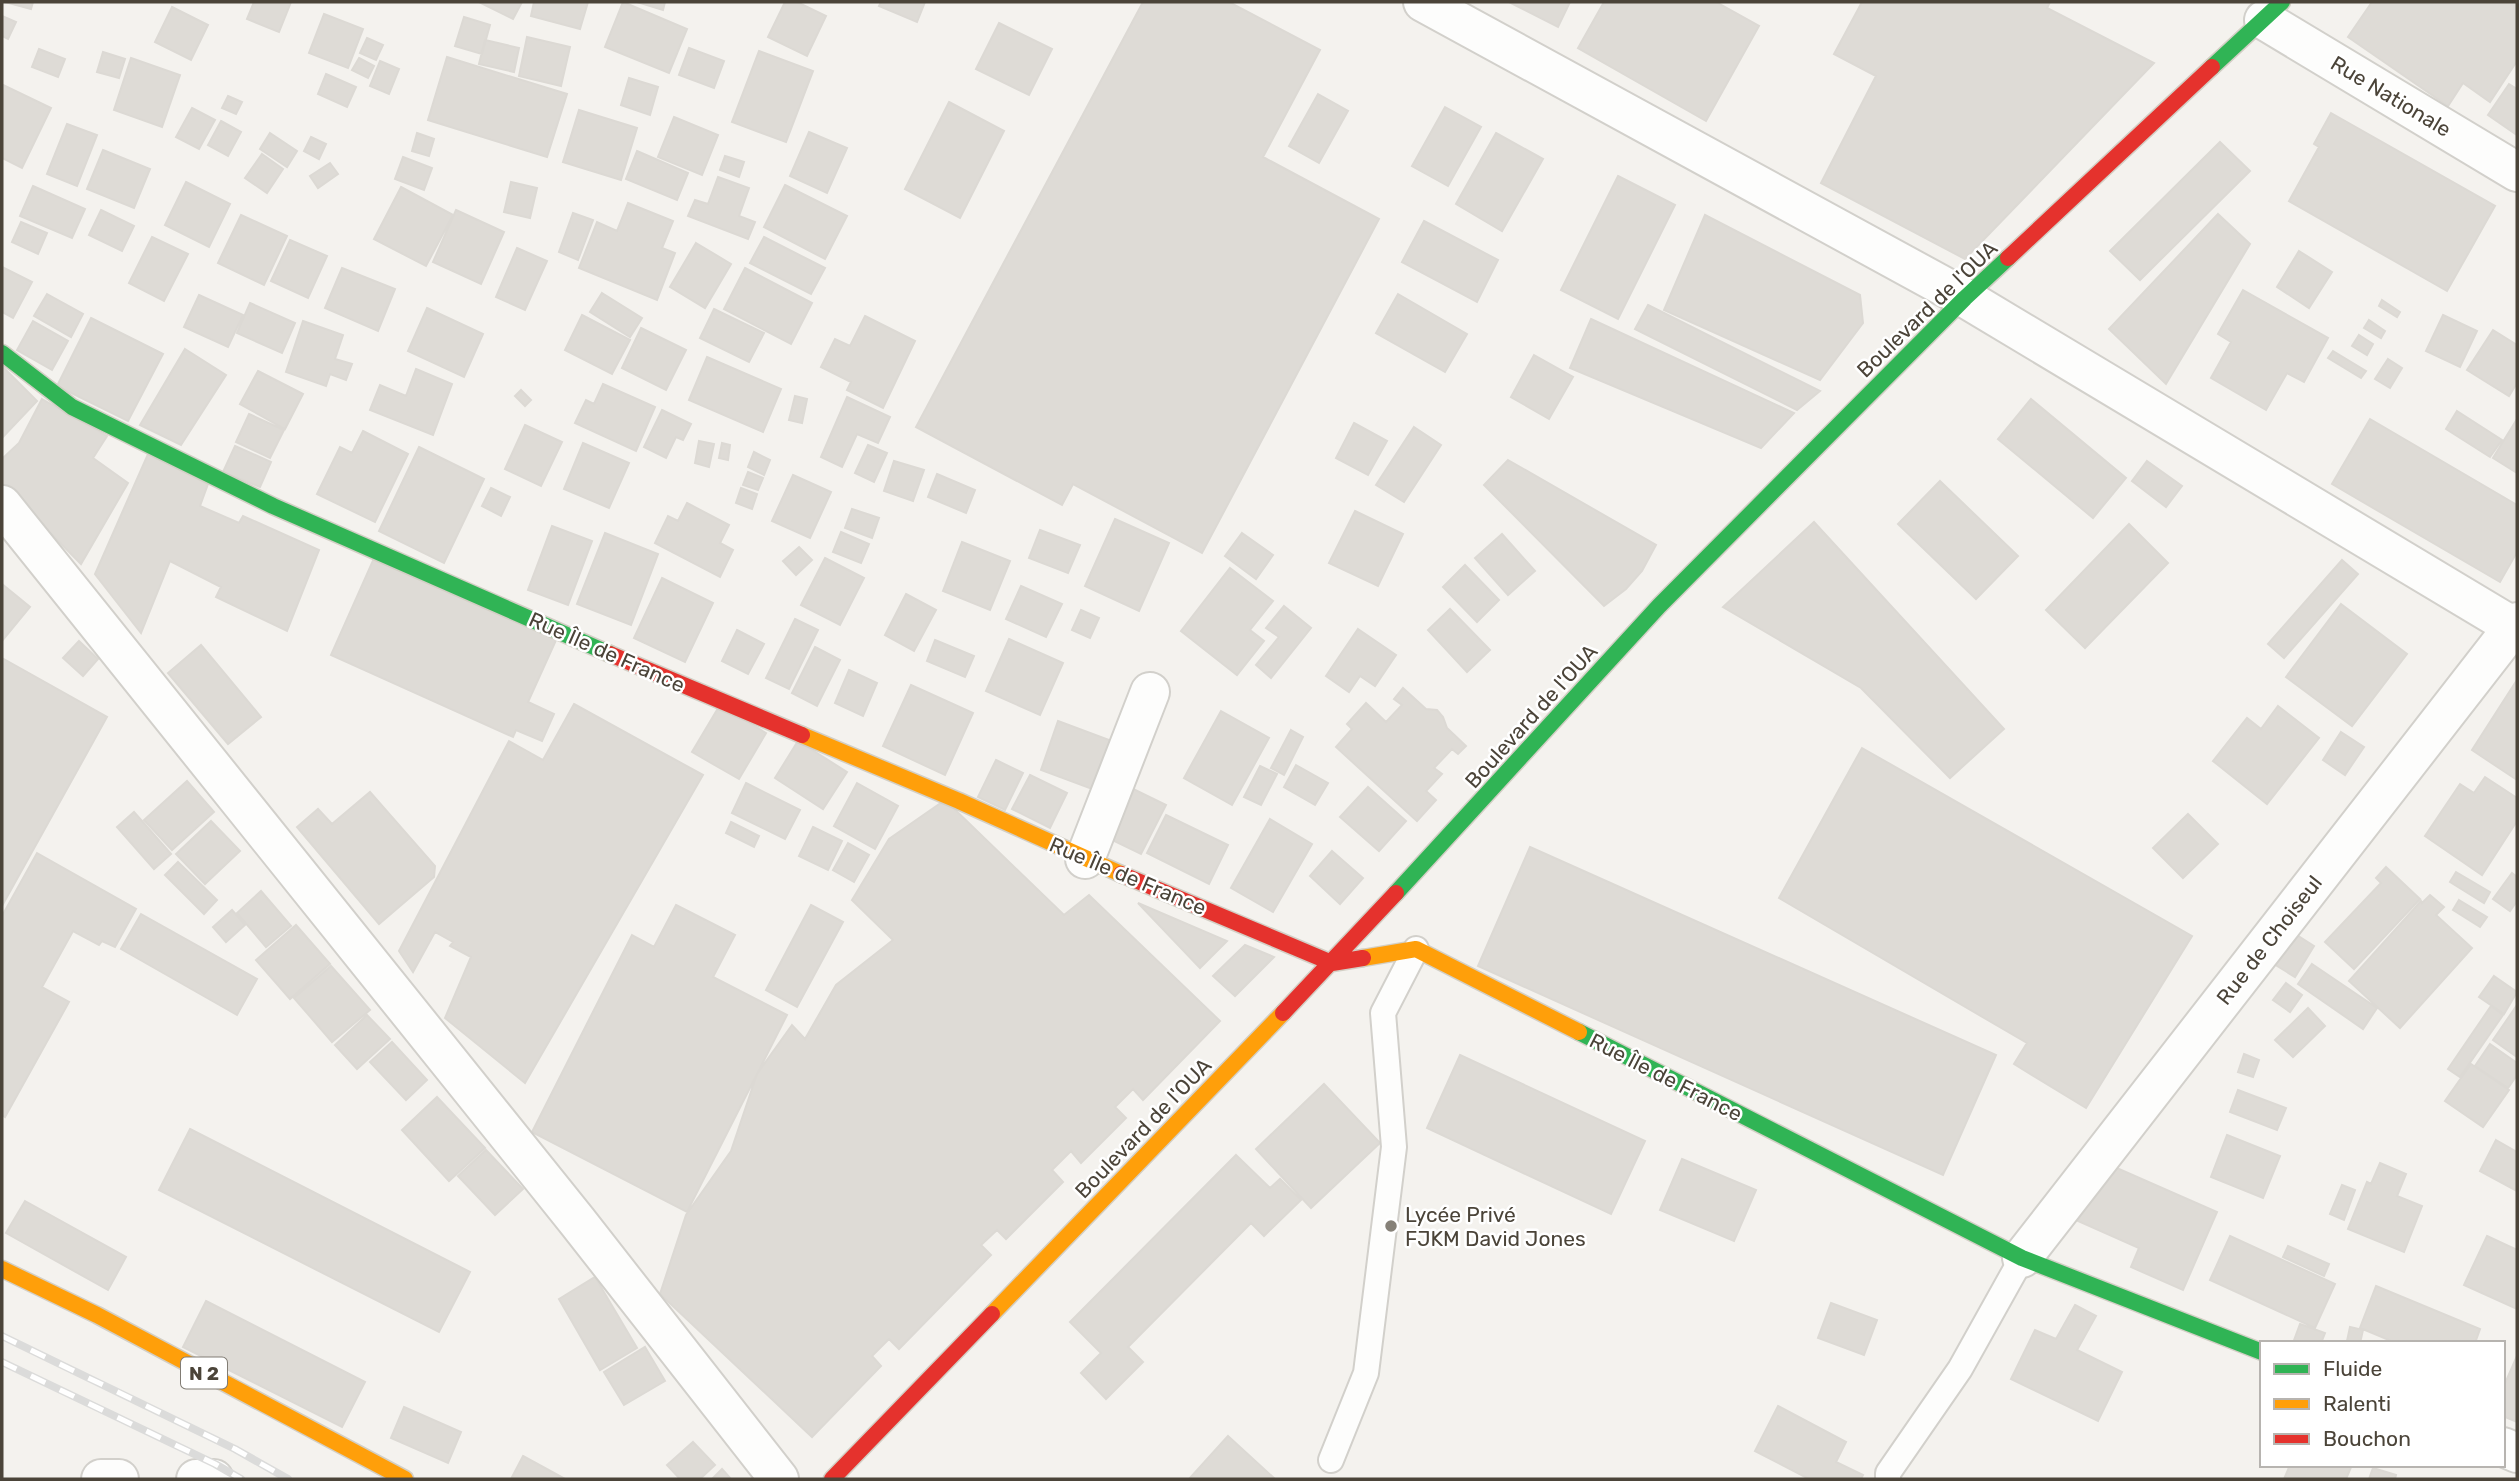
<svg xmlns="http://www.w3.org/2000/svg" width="2519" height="1481" viewBox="0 0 2519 1481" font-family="Rubik,sans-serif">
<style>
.building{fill:#dedbd6;stroke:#dcd9d4;stroke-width:2}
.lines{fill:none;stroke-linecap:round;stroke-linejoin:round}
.lane-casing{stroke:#d2d0cb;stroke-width:28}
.street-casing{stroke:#d2d0cb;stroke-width:42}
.fast-casing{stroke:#d3cfc5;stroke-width:19}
.slow-casing{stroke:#d3cfc5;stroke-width:19}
.jam-casing{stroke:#d3cfc5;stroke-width:19}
.lane{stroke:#fdfdfc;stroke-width:24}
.street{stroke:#fdfdfc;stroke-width:38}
.fast{stroke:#30b455;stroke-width:16}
.slow{stroke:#ff9f0a;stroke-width:16}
.jam{stroke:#e5322d;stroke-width:16}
.rail-casing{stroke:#dbdbda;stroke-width:8}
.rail{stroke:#fff;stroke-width:5;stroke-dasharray:16;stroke-linecap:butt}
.poi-dot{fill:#868178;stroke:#fff;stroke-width:2.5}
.labels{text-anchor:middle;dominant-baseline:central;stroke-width:5;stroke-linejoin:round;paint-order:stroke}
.shield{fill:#fff;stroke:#817c74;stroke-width:2}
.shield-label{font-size:19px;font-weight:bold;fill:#4b4439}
.street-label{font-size:21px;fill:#4b4439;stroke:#fff}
.poi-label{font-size:21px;fill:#4b4439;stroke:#fff;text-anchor:start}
</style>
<rect width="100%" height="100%" fill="#f4f2ee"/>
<path class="building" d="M5 2H33L31 9Z
M254 2H291L279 32 247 19Z
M479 2H522L513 19Z
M534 2H588L580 29 531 16Z
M623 2 687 29 669 73 605 47Z
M637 2H665L663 10Z
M785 2H797L826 16 807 56 768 37Z
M881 2H925L917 22 879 6Z
M1143 2H1229L1320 50 1263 157 1379 219 1202 553 1073 484 1062 505 916 427Z
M1509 2H1570L1558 27Z
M1604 2H1716L1759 26 1706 121 1578 48Z
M1862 2H2050L2047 8 2154 63 1965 259 1821 183 1876 76 1834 54Z
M2372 2H2517V61L2490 102 2463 83 2448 106 2348 37Z
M172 7 208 25 191 60 155 42Z
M324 14 363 29 348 68 309 53Z
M2 16 16 22 8 39 2 36Z
M464 17 490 25 482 54 455 46Z
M999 23 1052 49 1029 95 976 69Z
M527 37 570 47 561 86 519 76Z
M367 38 383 45 376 60 360 53Z
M485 40 519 48 514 72 479 64Z
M689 48 724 61 714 88 679 75Z
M39 49 65 59 58 77 32 67Z
M759 51 813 71 786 142 732 122Z
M103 52 125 59 119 78 97 72Z
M447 57 567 94 547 157 428 120Z
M131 58 180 75 162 127 114 110Z
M359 58 374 66 368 78 352 70Z
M380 61 399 69 389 94 370 86Z
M326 74 356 87 347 107 318 94Z
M629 78 658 87 650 115 621 105Z
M2509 84 2517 89V135L2488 115Z
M3 85 51 108 22 168 2 158Z
M1318 94 1348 111 1319 163 1289 146Z
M228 96 242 102 236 114 222 108Z
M949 102 1004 131 960 218 905 189Z
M1445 107 1481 127 1448 186 1412 166Z
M192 108 215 120 199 149 176 137Z
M579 110 637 128 621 180 563 162Z
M2331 113 2495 206 2447 291 2289 201 2319 147 2314 144Z
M674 117 718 135 702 175 658 157Z
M221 121 241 132 228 156 208 145Z
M67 124 97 135 77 186 47 174Z
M809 132 847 148 827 193 790 176Z
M270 133 297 151 287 167 260 149Z
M417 133 434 139 429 156 412 151Z
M1496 133 1543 159 1502 231 1456 204Z
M311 137 326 144 319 159 304 151Z
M2220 142 2250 171 2140 280 2110 251Z
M103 150 150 169 134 208 87 189Z
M637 151 688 173 677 200 626 179Z
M262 154 283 169 267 193 245 178Z
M725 156 744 162 739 177 720 170Z
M403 157 432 168 424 190 395 179Z
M330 163 338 174 318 188 310 176Z
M1618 176 1675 205 1618 319 1561 290Z
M718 177 749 188 739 216 755 222 748 239 688 216 695 200 708 204Z
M186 182 230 204 209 247 165 225Z
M511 182 537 188 530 218 504 212Z
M785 185 847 216 825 259 764 227Z
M33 186 85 209 72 238 20 216Z
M401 187 453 215 426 266 374 239Z
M628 203 673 221 662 248 675 253 657 300 579 268 597 222 617 231Z
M101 210 134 226 122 251 89 235Z
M456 210 504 232 481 284 433 262Z
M573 213 593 220 578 260 559 252Z
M2218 214 2250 244 2166 384 2109 329Z
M241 215 287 236 264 285 218 263Z
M1705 215 1860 295 1863 323 1820 380 1664 310Z
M1424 221 1498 260 1477 302 1402 262Z
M21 222 47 233 38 254 12 242Z
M152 237 188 254 164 301 129 283Z
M764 237 825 268 811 294 750 263Z
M290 240 327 256 308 298 271 281Z
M696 243 731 264 705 308 670 287Z
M517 248 547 261 525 310 496 297Z
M2299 251 2332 272 2309 308 2277 287Z
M2 267 32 282 13 318 2 312Z
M342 268 395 289 378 331 325 308Z
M745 268 812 303 791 344 724 309Z
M2243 290 2328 338 2304 382 2287 373 2266 410 2211 378 2231 342 2218 334Z
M602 293 642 318 630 337 590 312Z
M47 294 83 314 71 337 34 316Z
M1398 294 1467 334 1445 372 1376 333Z
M199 295 243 315 228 347 184 327Z
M2382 300 2400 312 2397 317 2379 306Z
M250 303 295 323 282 353 237 333Z
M1648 305 1820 391 1797 410 1635 329Z
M427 308 483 334 464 377 408 351Z
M714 309 764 333 749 362 700 338Z
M582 315 630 340 612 374 565 350Z
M2443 315 2477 331 2460 367 2426 351Z
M865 316 915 341 883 408 847 390 851 382 821 367 835 339 850 346Z
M91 318 163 354 128 421 57 386Z
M1591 319 1794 413 1761 448 1570 368Z
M2369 320 2385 331 2381 338 2364 328Z
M33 321 68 341 52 370 17 350Z
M303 321 343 335 335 359 352 364 346 380 330 374 326 386 286 372Z
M641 328 686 350 666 390 622 368Z
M2493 330 2517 345V383L2509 396 2467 370Z
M2359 335 2373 344 2367 355 2352 346Z
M185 349 226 375 181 445 140 425Z
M2333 351 2366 371 2361 378 2328 358Z
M1534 355 1573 377 1549 419 1511 397Z
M707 357 781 389 763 432 689 400Z
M2388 359 2402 368 2390 388 2375 379Z
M2 366 37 401 2 438Z
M416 369 452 384 433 435 370 410 380 385 406 396Z
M258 371 303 394 285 429 240 404Z
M603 384 655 407 636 451 575 423 586 400 594 404Z
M521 390 531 400 525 406 515 396Z
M795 396 807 399 802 423 789 420Z
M847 397 890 417 878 443 857 434 842 467 821 457Z
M42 399 107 436 93 458 128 483 81 564 2 484V459L19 443Z
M2031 399 2126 478 2093 518 1998 439Z
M662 410 691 424 683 440 676 437 666 458 644 447Z
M2457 411 2502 440 2490 457 2446 429Z
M249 414 284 430 270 458 236 442Z
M2370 419 2517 505V552L2500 582 2332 484Z
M2517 419V473L2493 458Z
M1354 423 1387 441 1368 475 1336 458Z
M525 425 562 442 541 486 505 469Z
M1414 427 1441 445 1404 502 1376 485Z
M363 431 408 454 375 522 317 494 340 447 352 453Z
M699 441 714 444 709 467 695 463Z
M583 443 629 463 609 508 564 489Z
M722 443 730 445 728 460 719 458Z
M868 445 887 453 874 482 855 473Z
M235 446 271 462 260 487 223 472Z
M419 447 484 479 444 563 379 531Z
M754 452 770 460 764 475 748 467Z
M148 454 208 484 200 506 239 523 243 516 319 550 287 631 216 597 221 587 170 561 141 633 95 574Z
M1508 460 1656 545 1642 571 1626 589 1604 606 1484 485Z
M894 461 924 470 913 501 884 491Z
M2147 461 2182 486 2166 507 2132 481Z
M748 472 763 478 758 490 743 485Z
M937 474 975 490 966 513 928 497Z
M793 475 831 492 810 538 772 521Z
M1940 481 2018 556 1976 599 1898 524Z
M491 488 510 497 501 516 482 506Z
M741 488 757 494 752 509 736 503Z
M687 503 729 525 720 543 733 550 720 577 655 543 668 516 678 521Z
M852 509 879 518 872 538 845 528Z
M1355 511 1403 534 1378 586 1329 563Z
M1115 519 1169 543 1139 611 1085 586Z
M1814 522 2004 729 1950 778 1861 688 1723 607Z
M2129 524 2168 563 2085 648 2046 610Z
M552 526 592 541 568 605 528 590Z
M1040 530 1080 545 1068 573 1029 558Z
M841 532 869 544 861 563 833 552Z
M605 533 658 554 631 625 577 604Z
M1242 533 1273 555 1256 579 1225 556Z
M1502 534 1535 571 1508 595 1475 558Z
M962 542 1010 561 990 610 943 591Z
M799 547 812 560 796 575 783 561Z
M375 556 557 638 528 702 554 714 542 741 516 730 513 737 331 655Z
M825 558 864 578 840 625 801 605Z
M2342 560 2358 574 2284 658 2268 644Z
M1465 565 1499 600 1477 622 1443 587Z
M1230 568 1273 601 1250 630 1264 641 1237 675 1181 631Z
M662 578 713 603 685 662 634 638Z
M2 584 30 607 2 641Z
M1021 586 1062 604 1046 637 1006 619Z
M906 594 936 610 914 651 885 635Z
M2341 604 2407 654 2352 726 2286 677Z
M1284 606 1311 628 1271 678 1256 665 1279 637 1266 628Z
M1450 609 1490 650 1467 672 1428 630Z
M1081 610 1099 618 1090 638 1072 630Z
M795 619 818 630 789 689 766 678Z
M1358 629 1396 655 1375 686 1360 676 1349 692 1326 676Z
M737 630 764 644 748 674 722 661Z
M1009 639 1063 663 1040 715 986 691Z
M935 640 974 656 965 677 927 661Z
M79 641 98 659 83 676 63 658Z
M201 645 261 717 228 744 168 673Z
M815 647 840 660 817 706 792 693Z
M2 658 107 717 2 906Z
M849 670 877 683 863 716 835 703Z
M2517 680V780L2472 750Z
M911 685 973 713 945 775 883 746Z
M1403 688 1426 709 1437 710 1443 717 1447 728 1466 746 1458 754 1452 749 1434 768 1442 774 1426 791 1436 800 1417 821 1336 747 1352 729 1347 724 1366 703 1386 722 1402 705 1394 699Z
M574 704 703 775 525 1083 445 1018 471 957 450 946 453 942 435 932 413 972 399 951 509 741 543 760Z
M720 705 766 733 739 779 692 752Z
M2278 706 2319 738 2267 804 2213 761 2247 718 2261 729Z
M1221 711 1269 738 1232 805 1184 778Z
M1058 721 1120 744 1103 793 1041 770Z
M1291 730 1303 737 1284 775 1271 768Z
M2341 732 2364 747 2345 775 2323 760Z
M798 741 847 772 823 809 775 778Z
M1862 748 2192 936 2086 1108 2014 1064 2027 1043 1779 898Z
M996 760 1023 773 1005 810 978 797Z
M1296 765 1328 783 1315 805 1284 787Z
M1260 766 1277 774 1261 805 1244 797Z
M1030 775 1067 793 1050 828 1012 809Z
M2485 777 2517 798V821L2482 875 2425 836 2460 784 2474 793Z
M187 781 214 812 172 850 144 820Z
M746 783 800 810 785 839 732 813Z
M857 783 898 806 875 849 834 826Z
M1127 786 1166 805 1141 854 1102 835Z
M1368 787 1406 821 1379 851 1340 817Z
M370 792 435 866 434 877 379 924 297 827 318 809 332 824Z
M945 800 1064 915 1089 895 1220 1021 1143 1100 1133 1089 1115 1107 1126 1118 1081 1163 1071 1151 1052 1170 1063 1182 1006 1239 997 1230 981 1245 991 1255 899 1349 889 1339 872 1356 881 1366 812 1437 660 1294 686 1215 731 1151 757 1074 792 1025 805 1039 836 985 893 940 852 900 889 839Z
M134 812 171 854 154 869 117 827Z
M2188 814 2218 844 2183 878 2153 848Z
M1166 815 1228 845 1209 884 1147 853Z
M1270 819 1312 844 1273 912 1231 888Z
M211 821 240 851 205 884 176 854Z
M731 822 759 836 754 847 726 833Z
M813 827 842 841 828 870 799 856Z
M848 843 869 855 854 882 833 870Z
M1530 847 1996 1055 1943 1175 1478 966Z
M1332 851 1363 878 1340 904 1310 876Z
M37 853 136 909 115 947 102 941 99 945 73 931 42 987 69 1002 5 1117 2 1115V916Z
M178 862 217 900 204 914 165 875Z
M2386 867 2420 899 2354 969 2325 942 2381 883 2376 878Z
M2456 872 2490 892 2484 903 2450 882Z
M2512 873 2517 877V901L2510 911 2493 899Z
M261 891 291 926 266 947 237 913Z
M2430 895 2444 907 2436 915 2472 948 2400 1028 2349 981 2421 901 2422 903Z
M2459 900 2487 917 2480 927 2453 910Z
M1138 903 1227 941 1200 968Z
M676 905 735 935 713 977 787 1015 687 1212 532 1132 632 935 654 947Z
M811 905 843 922 797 1007 766 990Z
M232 910 245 925 226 942 213 927Z
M141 914 257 979 237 1015 121 949Z
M296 925 330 964 290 999 256 960Z
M2289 930 2314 946 2295 977 2269 961Z
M1245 945 1274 957 1235 996 1213 976Z
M2312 964 2377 1008 2363 1029 2298 984Z
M331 966 370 1010 332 1042 294 998Z
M2494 976 2517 992 2504 1014 2479 997Z
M2286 983 2302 995 2290 1012 2273 1000Z
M2517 1005V1057L2493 1040Z
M2491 1006 2503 1015 2460 1077 2448 1069Z
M2308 1008 2325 1026 2293 1057 2275 1040Z
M367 1015 390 1039 357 1069 335 1045Z
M392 1042 427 1080 406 1100 370 1062Z
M2490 1044 2517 1063V1075L2508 1088 2475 1066Z
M2244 1054 2259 1060 2253 1077 2238 1072Z
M1460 1055 1645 1141 1611 1214 1427 1128Z
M2471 1064 2509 1090 2483 1127 2445 1101Z
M1324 1084 1380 1143 1311 1208 1256 1149Z
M2238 1090 2286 1108 2277 1130 2230 1112Z
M437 1097 485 1148 449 1181 402 1130Z
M190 1129 470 1272 439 1332 159 1190Z
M2227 1135 2280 1156 2263 1198 2211 1177Z
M2496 1140 2517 1152V1191L2480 1171Z
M486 1150 523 1189 495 1215 458 1176Z
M1236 1155 1270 1188 1280 1179 1301 1200 1264 1236 1251 1223 1128 1347 1143 1362 1106 1399 1081 1373 1101 1353 1070 1322Z
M1682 1159 1756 1190 1734 1241 1660 1210Z
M2103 1162 2217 1212 2183 1290 2131 1267 2139 1248 2078 1221Z
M2380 1163 2406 1174 2397 1196 2422 1206 2404 1252 2348 1229 2367 1182 2371 1184Z
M2342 1185 2355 1190 2344 1220 2330 1214Z
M25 1201 126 1257 108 1290 6 1233Z
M2230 1236 2335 1284 2315 1328 2210 1280Z
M2487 1236 2517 1250V1309L2464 1285Z
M2288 1246 2329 1264 2324 1276 2283 1257Z
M595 1277 637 1348 600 1370 559 1299Z
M2376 1286 2480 1329 2475 1343H2396L2360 1328Z
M206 1301 365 1382 342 1427 183 1347Z
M1831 1303 1877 1320 1864 1355 1818 1338Z
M2075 1305 2096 1316 2077 1350 2122 1372 2098 1421 2011 1379 2035 1330 2056 1339Z
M2300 1324 2325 1333 2321 1343H2293Z
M2350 1327 2363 1330 2360 1343 2347 1341Z
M645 1347 665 1381 624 1405 604 1372Z
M2517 1356V1422L2503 1416V1388Z
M1778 1406 1846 1442 1836 1462 1863 1475 1861 1479H1809L1755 1451Z
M404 1407 461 1432 448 1463 391 1438Z
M1228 1436 1275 1479H1189Z
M693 1442 715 1465 700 1479H680L667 1465Z
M523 1456 565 1479H511Z
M2290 1465H2352L2346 1479H2284Z
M2373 1468 2396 1475 2395 1479H2369Z
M722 1469 731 1479H712Z"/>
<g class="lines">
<g class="lane-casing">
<path id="lane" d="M1331 1460 1366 1373 1394 1147 1383 1013 1416 949
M1888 1479V1473L1960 1369 2022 1258"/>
</g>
<g class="street-casing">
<path id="street" d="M1423 2 1965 298 2517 629
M2264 20 2517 172
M2 505 577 1221 779 1479
M1085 859 1150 692
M2022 1258 2517 622
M2503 1447 2517 1453
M101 1479H119
M196 1479H214"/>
</g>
<g class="fast-casing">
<path id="fast" d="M2212 67 2282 2
M2 353 72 407 273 506 610 654
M1396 893 1659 606 1965 298 2008 258
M1579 1032 2022 1258 2262 1352"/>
</g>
<g class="slow-casing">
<path id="slow" d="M802 735 959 801 1121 874
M1363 958 1416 949 1579 1032
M2 1269 97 1315 405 1479
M992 1314 1283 1013"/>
</g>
<g class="jam-casing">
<path id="jam" d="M2008 258 2212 67
M610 654 802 735
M1121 874 1332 963 1363 958
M1283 1013 1396 893
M832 1479 992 1314"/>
</g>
<use href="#lane" class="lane"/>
<use href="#street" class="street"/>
<use href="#fast" class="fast"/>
<use href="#slow" class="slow"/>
<use href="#jam" class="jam"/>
<g class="rail-casing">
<path id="rail" d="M2 1336 235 1449 288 1479
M2 1362 215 1464 241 1479"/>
</g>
<use href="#rail" class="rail"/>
</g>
<circle class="poi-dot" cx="1391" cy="1226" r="7"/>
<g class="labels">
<rect class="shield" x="181" y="1357.5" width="46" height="31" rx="5"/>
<g class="shield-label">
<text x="204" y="1373">N 2</text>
</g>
<g class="street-label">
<text transform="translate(2391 96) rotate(31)">Rue Nationale</text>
<text transform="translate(1927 309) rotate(-44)">Boulevard de l'OUA</text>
<text transform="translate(607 652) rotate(24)">Rue Île de France</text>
<text transform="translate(1531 716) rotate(-48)">Boulevard de l'OUA</text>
<text transform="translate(1128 876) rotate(23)">Rue Île de France</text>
<text transform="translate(2269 940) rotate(-52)">Rue de Choiseul</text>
<text transform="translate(1666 1077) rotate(27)">Rue Île de France</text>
<text transform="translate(1143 1128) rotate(-46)">Boulevard de l'OUA</text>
</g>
<g class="poi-label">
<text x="1405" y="1214">Lycée Privé<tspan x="1405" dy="24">FJKM David Jones</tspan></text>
</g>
</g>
<rect width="2519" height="1481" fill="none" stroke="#4b4439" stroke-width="7"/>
<rect x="2260" y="1341" width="245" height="126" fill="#ffffff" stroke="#b7b4b0" stroke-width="2"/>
<rect x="2274" y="1364" width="35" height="10" fill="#30b455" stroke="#b7b4b0" stroke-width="2"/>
<text x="2323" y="1376" font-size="21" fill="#4b4439">Fluide</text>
<rect x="2274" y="1399" width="35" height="10" fill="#ff9f0a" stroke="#b7b4b0" stroke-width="2"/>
<text x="2323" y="1411" font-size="21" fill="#4b4439">Ralenti</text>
<rect x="2274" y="1434" width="35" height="10" fill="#e5322d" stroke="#b7b4b0" stroke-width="2"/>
<text x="2323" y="1446" font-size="21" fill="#4b4439">Bouchon</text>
</svg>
